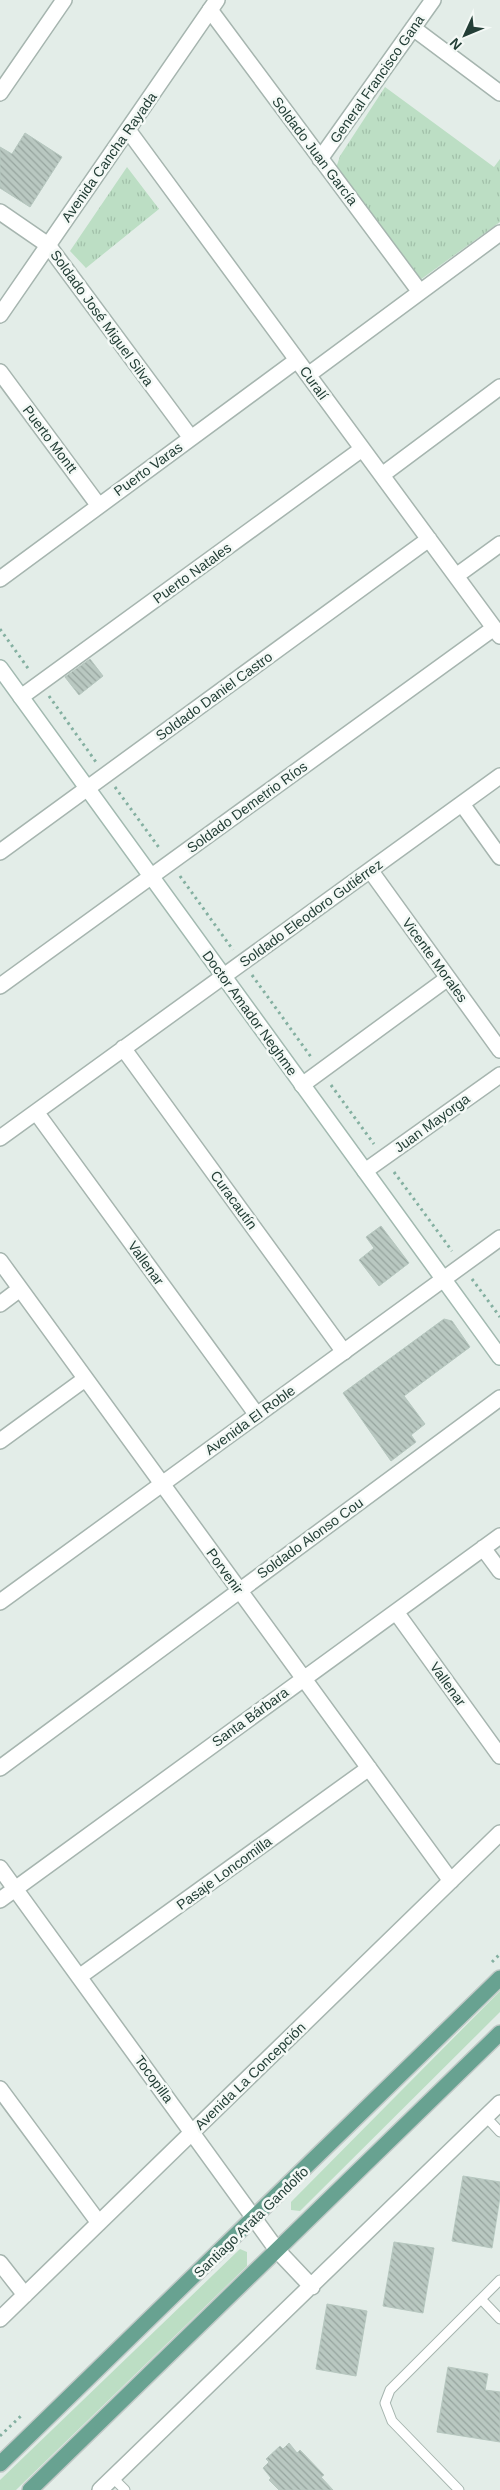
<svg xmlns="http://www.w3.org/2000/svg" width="500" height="2490" viewBox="0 0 500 2490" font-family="Arial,sans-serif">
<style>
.grass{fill:#bcdec4}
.park{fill:url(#park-tufts)}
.building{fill:url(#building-back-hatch);stroke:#b6c7bf}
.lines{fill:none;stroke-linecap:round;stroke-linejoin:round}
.service-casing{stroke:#a6b5af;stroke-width:11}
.minor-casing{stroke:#a6b5af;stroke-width:18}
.tertiary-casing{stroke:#a6b5af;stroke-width:18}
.secondary-casing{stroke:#a2b9b0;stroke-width:18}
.primary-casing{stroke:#c1c9c7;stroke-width:18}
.path{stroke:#84b0a1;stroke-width:3;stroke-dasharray:2.5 4;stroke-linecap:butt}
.service{stroke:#fff;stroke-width:9}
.minor{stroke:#fff;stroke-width:15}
.tertiary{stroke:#fff;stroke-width:15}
.secondary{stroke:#fff;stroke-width:15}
.primary{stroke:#68a291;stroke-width:15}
.labels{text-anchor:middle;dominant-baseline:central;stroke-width:5;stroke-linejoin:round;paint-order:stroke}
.street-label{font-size:14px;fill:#233e36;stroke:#f4f9f6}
</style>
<defs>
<pattern id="park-tufts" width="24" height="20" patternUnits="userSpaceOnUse" patternTransform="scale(1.25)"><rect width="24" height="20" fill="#bcdec4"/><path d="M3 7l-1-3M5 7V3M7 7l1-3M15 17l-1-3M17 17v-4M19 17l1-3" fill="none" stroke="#a1c0a9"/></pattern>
<pattern id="building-back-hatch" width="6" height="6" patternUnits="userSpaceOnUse" patternTransform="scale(1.25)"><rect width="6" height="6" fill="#b9c8c1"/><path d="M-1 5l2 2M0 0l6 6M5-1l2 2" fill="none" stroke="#96a49e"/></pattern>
</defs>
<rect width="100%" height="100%" fill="#e3ede8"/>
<path class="grass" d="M500 1991V2012L300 2211 291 2210V2202Z
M240 2249 247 2252V2266L16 2490H0V2480Z"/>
<path class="park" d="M385 87 494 167 500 159V222L420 280 336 168 340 156Z
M127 167 159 209 86 268 70 251Z"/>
<path class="building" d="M25 133 62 157 30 207 0 188V147L12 154Z
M90 659 103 676 79 695 65 677Z
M381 1226 409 1263 379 1286 359 1260 374 1248 366 1237Z
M444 1319 452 1321 470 1347 404 1396 425 1424 411 1435 416 1442 391 1461 343 1393Z
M463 2176 500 2182V2197L492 2248 452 2241Z
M394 2242 434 2248 423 2313 383 2306Z
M327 2304 367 2311 356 2376 316 2369Z
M448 2367 488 2374 485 2390 500 2392V2442L437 2432Z
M289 2443 297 2453 300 2450 324 2475 321 2477 333 2490H279L269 2480 271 2478 263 2468 269 2462 266 2459 280 2446 283 2449Z"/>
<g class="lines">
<g class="service-casing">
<path id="service" d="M486 2117 500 2132
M481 2299 500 2319
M113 2478 125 2490
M459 2490 392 2421 385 2403 390 2390 500 2280"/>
</g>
<g class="minor-casing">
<path id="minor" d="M210 10 420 292
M413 28 500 93
M0 93 64 0
M128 130 500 636
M320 159 433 0
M0 212 48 245 191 438
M0 372 99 506
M308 375 500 233
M382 475 500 387
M456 576 500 544
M0 579 297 360
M21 697 362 449
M462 804 500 857
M0 852 429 539
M370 870 500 1050
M0 986 494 628
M123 1048 344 1352
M302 1085 448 978
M36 1112 257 1415
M0 1138 500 776
M365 1171 500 1075
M0 1261 451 1881
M0 1304 20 1289
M0 1441 85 1379
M483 1548 500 1571
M396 1612 500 1756
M0 1768 500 1398
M0 1868 277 2250 312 2287
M0 1900 500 1536
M79 1977 369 1768
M0 2089 99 2223
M0 2263 25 2295
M0 2319 500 1833
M100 2490 500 2103"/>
</g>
<g class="tertiary-casing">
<path id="tertiary" d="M0 315 217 0
M0 1602 500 1238"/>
</g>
<g class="secondary-casing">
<path id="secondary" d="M0 668 500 1357"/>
</g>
<g class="primary-casing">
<path id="primary" d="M0 2464 500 1978
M30 2490 500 2033"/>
</g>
<path class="path" d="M0 629 30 671
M49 696 96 762
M115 787 160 849
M180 876 233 950
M252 975 311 1057
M331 1085 374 1144
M394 1172 452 1251
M472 1279 500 1317
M492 1962 500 1954
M0 2436 23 2414"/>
<use href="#service" class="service"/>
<use href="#minor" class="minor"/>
<use href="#tertiary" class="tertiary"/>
<use href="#secondary" class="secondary"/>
<use href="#primary" class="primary"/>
</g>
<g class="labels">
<g class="street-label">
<text transform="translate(377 79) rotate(-55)">General Francisco Gana</text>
<text transform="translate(315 151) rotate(53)">Soldado Juan García</text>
<text transform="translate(109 157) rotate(-55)">Avenida Cancha Rayada</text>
<text transform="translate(102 318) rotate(54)">Soldado José Miguel Silva</text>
<text transform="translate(314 383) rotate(54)">Curalí</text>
<text transform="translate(50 439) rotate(53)">Puerto Montt</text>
<text transform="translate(148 469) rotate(-36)">Puerto Varas</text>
<text transform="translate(192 573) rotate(-36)">Puerto Natales</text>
<text transform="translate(214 696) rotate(-36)">Soldado Daniel Castro</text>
<text transform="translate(247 807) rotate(-36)">Soldado Demetrio Ríos</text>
<text transform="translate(311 913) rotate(-36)">Soldado Eleodoro Gutiérrez</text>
<text transform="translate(435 960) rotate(54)">Vicente Morales</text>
<text transform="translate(250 1013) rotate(54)">Doctor Amador Neghme</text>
<text transform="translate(432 1123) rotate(-36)">Juan Mayorga</text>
<text transform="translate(234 1200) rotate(54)">Curacautín</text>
<text transform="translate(146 1263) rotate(54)">Vallenar</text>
<text transform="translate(250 1420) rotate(-36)">Avenida El Roble</text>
<text transform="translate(310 1538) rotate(-36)">Soldado Alonso Cou</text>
<text transform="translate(225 1571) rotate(54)">Porvenir</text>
<text transform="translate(448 1684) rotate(54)">Vallenar</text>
<text transform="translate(250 1717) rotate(-36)">Santa Bárbara</text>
<text transform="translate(224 1873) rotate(-36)">Pasaje Loncomilla</text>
<text transform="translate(250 2076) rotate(-44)">Avenida La Concepción</text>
<text transform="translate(154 2079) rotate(54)">Tocopilla</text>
<text transform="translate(251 2222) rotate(-44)">Santiago Arata Gandolfo</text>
</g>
</g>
<g transform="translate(465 35) rotate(226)" stroke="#f4f9f6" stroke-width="4" paint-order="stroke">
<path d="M0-4L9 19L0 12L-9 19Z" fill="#233e36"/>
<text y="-8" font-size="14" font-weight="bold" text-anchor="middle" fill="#233e36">N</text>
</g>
</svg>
